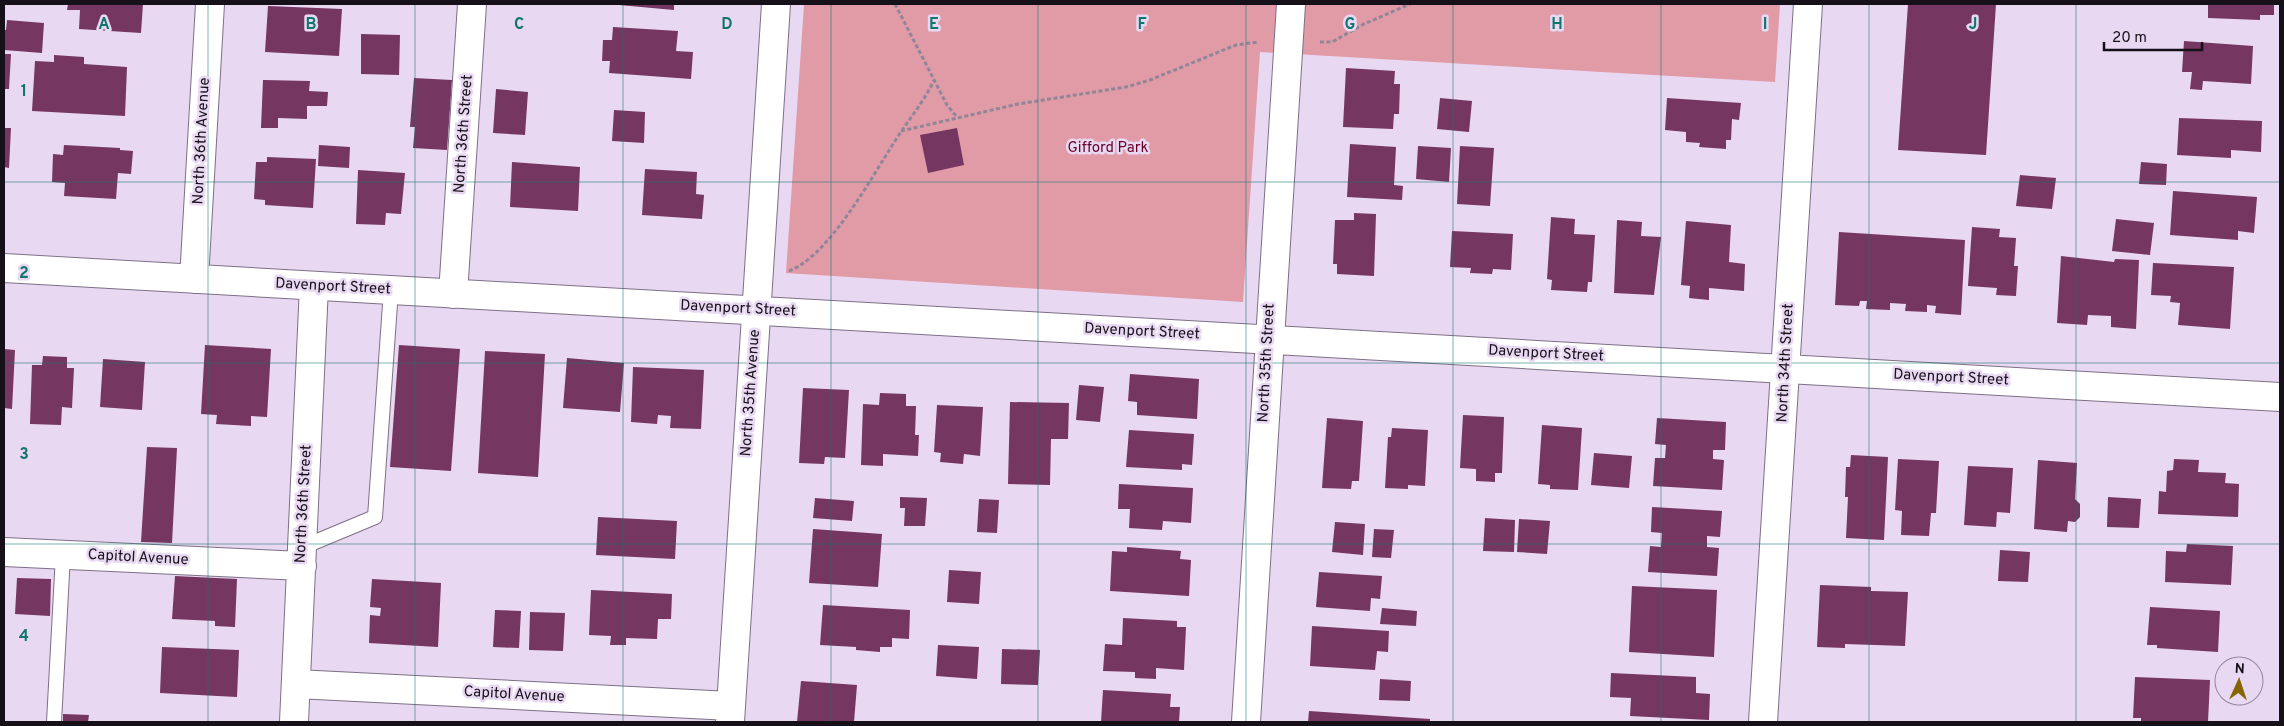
<svg xmlns="http://www.w3.org/2000/svg" width="2284" height="726" viewBox="0 0 2284 726" font-family="Overpass,sans-serif">
<style>
.green{fill:#e09ba7}
.building{fill:#753661}
.lines{fill:none;stroke-linecap:round;stroke-linejoin:round}
.service-casing{stroke:#7e6f86;stroke-width:16}
.minor-casing{stroke:#7e6f86;stroke-width:30}
.path{stroke:#918598;stroke-width:3;stroke-dasharray:4 2.5;stroke-linecap:butt}
.service{stroke:#fff;stroke-width:14}
.minor{stroke:#fff;stroke-width:28}
.grid{fill:none;stroke:#0f766e;stroke-width:1;stroke-opacity:0.55}
.labels{text-anchor:middle;dominant-baseline:central;stroke-width:5;stroke-linejoin:round;paint-order:stroke}
.street-label{font-size:15px;fill:#161019;stroke:#e9d8f2}
.park-label{font-size:15px;fill:#670029;stroke:#e9d8f2}
.grid-label{font-size:16px;text-anchor:middle;font-weight:bold;fill:#0f766e;stroke:#e9d8f2;stroke-width:5;stroke-linejoin:round;paint-order:stroke}
</style>
<rect width="100%" height="100%" fill="#e9d8f2"/>
<path class="green" d="M804 4H1780L1775 82 1260 52 1243 302 786 273Z"/>
<path class="building" d="M68 4H143L141 33 79 29 80 10H67Z
M608 4H674V10Z
M1908 4H1996L1986 155 1898 150Z
M2208 4H2274V15H2260V20L2208 18Z
M268 6 342 9 339 56 265 52Z
M7 20 44 23 42 53 4 50V30H6Z
M613 27 678 31 676 51 693 52 691 79 609 73 610 61H602L603 40H612Z
M361 34 400 35 399 75 361 74Z
M2184 41 2253 46 2251 84 2203 81 2202 90 2190 89 2192 72H2182Z
M4 54H11L9 89H4Z
M54 55 84 57V64L127 67 125 116 32 111 35 61 54 62Z
M1346 68 1395 71 1394 84H1400L1399 114H1394L1393 129 1343 127Z
M414 78 452 80 447 150 413 148 415 127H410Z
M263 80 310 81 309 91 328 92 327 106H307V119L278 118V128H261Z
M496 89 528 92 525 135 493 133Z
M1440 98 1472 101 1469 132 1437 129Z
M1667 98 1741 103 1739 120 1732 119 1731 140H1726V149L1699 147 1700 143 1686 142V132L1665 130Z
M614 110 645 112 644 143 612 141Z
M2179 118 2262 121 2261 152 2231 150V158L2177 155Z
M4 128H11L9 168 4 167Z
M957 128 964 165 928 173 920 135Z
M1350 144 1396 147 1394 185 1403 186 1402 200 1347 197Z
M64 145 120 148V150L133 151 131 174 118 173 116 199 64 196 65 183 52 182 53 154 63 155Z
M319 145 350 147 349 168 318 166Z
M1418 146 1451 148 1449 182 1416 179Z
M1460 146 1494 148 1490 206 1457 204Z
M267 157 316 159 313 208 265 205V200L254 199 256 162H267Z
M512 162 580 167 578 211 510 207Z
M2141 162 2167 164 2166 185 2139 184Z
M645 169 697 172 696 194 704 195 702 219 642 215Z
M358 170 405 173 401 214 386 213 385 225 356 224Z
M2020 175 2056 178 2052 209 2016 206Z
M2173 191 2257 197 2254 233 2238 231V240L2170 235Z
M1354 213 1376 214 1374 276 1337 274V264H1333L1335 220H1354Z
M1551 217 1575 219 1574 234 1595 235 1592 282H1588L1587 292 1551 290 1552 280 1547 279Z
M2116 219 2154 223 2150 255 2112 251Z
M1617 220 1642 222 1641 236 1661 237 1654 295 1614 293Z
M1686 221 1731 225 1729 262 1745 264 1744 291 1709 288V300L1689 298 1690 286 1681 285Z
M1972 227 2000 229 1999 237 2016 238 2014 266H2018L2016 296 1996 295 1997 288 1968 286Z
M1452 231 1513 234 1511 270 1493 269 1492 274 1470 273 1471 268 1450 267Z
M1839 232 1965 240 1961 315 1935 313 1936 306 1927 305V312L1905 311 1906 304 1890 303V310L1866 309 1867 301H1860L1859 306 1835 305Z
M2061 256 2114 262 2115 259 2139 260 2136 329 2111 327V316L2088 315 2087 325 2057 323Z
M2153 263 2234 267 2230 329 2178 325 2180 303 2170 302 2171 296 2151 295Z
M205 345 271 349 267 417 251 416V426L216 424 217 415 201 414Z
M399 345 460 349 451 471 390 467Z
M4 349 15 350 12 409 4 408Z
M485 351 545 354 538 477 478 473Z
M43 356 67 357V368H74L72 408 62 407 61 425 30 424 32 365H42Z
M567 358 624 363 620 412 563 408Z
M103 359 145 362 142 410 100 407Z
M633 367 704 370 701 429 670 428 671 416 658 415 657 424 631 422Z
M1130 374 1199 379 1197 419 1137 415V402L1128 401Z
M1079 385 1104 387 1100 422 1076 420Z
M803 388 849 390 845 458 825 457 824 464 799 463Z
M880 393 906 394V406H916L915 435H919L918 456 883 454V466L861 465 863 404 879 405Z
M1010 402 1069 403 1068 439H1051L1050 485 1008 484Z
M937 405 983 407 980 456 964 454 963 464 940 462 941 453 934 452Z
M1463 415 1504 417 1502 473H1495V482L1476 481V469L1460 468Z
M1327 418 1363 421 1359 481H1352L1351 489 1322 488Z
M1657 418 1726 422 1725 450H1713V459L1724 460 1722 490 1653 486 1655 458H1665L1666 445 1655 444Z
M1542 425 1582 428 1578 490 1550 489V485L1538 484Z
M1392 428 1428 430 1425 486 1408 485V489L1385 488 1388 437H1391Z
M1129 430 1194 434 1192 465 1182 464V470L1126 467Z
M147 447 177 448 172 543 141 542Z
M1594 453 1632 456 1629 488 1591 485Z
M1851 455 1888 457 1884 540 1846 538 1848 497H1845L1846 467H1850Z
M1898 459 1939 461 1936 513H1931L1929 536 1901 535 1902 511 1895 510Z
M2174 459 2199 460 2198 472 2226 473 2225 483 2239 484 2238 517 2158 514 2159 491 2166 492 2167 471 2173 470Z
M2038 460 2077 463 2075 499 2080 504V517L2075 522 2068 521 2067 532 2034 529Z
M1968 466 2013 468 2010 513 1997 512 1996 527 1964 525Z
M1119 484 1193 488 1191 523 1163 521 1162 530 1129 528 1130 509H1118Z
M900 497 927 498 925 526H904L905 508H900Z
M2108 497 2141 499 2139 528 2107 527Z
M815 498 854 501 852 521 813 518Z
M979 499 999 500 997 533 977 532Z
M1652 507 1722 511 1720 537 1707 536V547L1719 548 1717 576 1648 572 1650 546 1661 547 1662 533 1651 532Z
M598 517 677 521 675 559 596 555Z
M1485 518 1515 520 1514 552 1483 551Z
M1519 519 1550 521 1547 554 1517 552Z
M1335 522 1365 524 1363 555 1332 552Z
M813 529 882 534 878 587 809 583Z
M1374 529 1394 530 1391 558 1372 557Z
M2187 544 2233 546 2231 585 2165 582 2166 551 2186 552Z
M1127 547 1181 551 1180 559 1191 560 1189 596 1110 591 1112 551 1127 552Z
M2000 550 2030 552 2028 582 1998 581Z
M949 570 981 572 979 604 947 602Z
M1319 572 1382 576 1380 599 1371 598 1370 611 1316 607Z
M175 576 237 579 235 627 215 626V621L172 619Z
M17 578 51 579 50 616 15 614Z
M372 579 441 583 438 647 369 643 370 615 380 616 381 608 370 607Z
M1820 585 1871 587V591L1908 592 1905 646 1845 644V648L1817 647Z
M1632 586 1717 590 1714 657 1629 652Z
M591 590 672 594 671 619H658L657 639 626 638V645H610L611 636 589 635Z
M823 605 910 610 909 639 892 638V647H880V652L856 650V647L820 645Z
M2150 607 2220 611 2218 652 2157 648V645H2147Z
M1382 608 1417 611 1416 626 1380 624Z
M495 610 521 611 519 648 493 647Z
M530 612 565 613 563 651 529 650Z
M1123 618 1177 621V627H1186L1184 670 1156 668V679L1135 678V672L1103 671 1105 644 1122 645Z
M1312 626 1389 631 1388 652 1377 651 1375 670 1310 666Z
M938 645 979 647 977 679 936 676Z
M162 647 239 650 237 697 160 693Z
M1002 649 1040 650 1038 685 1001 684Z
M1611 673 1696 677V693L1710 694 1709 720 1630 716 1631 698 1610 697Z
M2135 677 2210 680 2208 722H2141V718H2133Z
M1380 679 1411 681 1410 701 1379 700Z
M801 681 857 685 854 722H797Z
M1103 690 1171 694 1170 707H1180L1179 722H1101Z
M1309 711 1430 719V722H1308Z
M63 714 89 715 88 722H63Z"/>
<g class="lines">
<g class="service-casing">
<path id="service" d="M303 547 375 517 391 290
M54 722 63 555"/>
</g>
<g class="minor-casing">
<path id="minor" d="M4 268 2280 397
M194 279 210 4
M453 294 472 4
M4 552 302 566
M296 684 731 706
M294 722 314 286
M730 722 776 4
M1246 722 1291 4
M1763 722 1808 4"/>
</g>
<path class="path" d="M895 4 947 105 957 117
M1320 42H1332L1364 24 1410 4
M901 131 1018 104 1126 87 1150 80 1236 45 1258 42
M789 271C829 256 871 178 895 141 908 120 924 102 934 80"/>
<use href="#service" class="service"/>
<use href="#minor" class="minor"/>
</g>
<path class="grid" d="M208 4V722M415 4V722M623 4V722M831 4V722M1038 4V722M1246 4V722M1453 4V722M1661 4V722M1869 4V722M2076 4V722M4 182H2280M4 363H2280M4 544H2280"/>
<g class="labels">
<g class="street-label">
<text transform="translate(464 134) rotate(-86)">North 36th Street</text>
<text transform="translate(202 141) rotate(-87)">North 36th Avenue</text>
<text transform="translate(333 287) rotate(3)">Davenport Street</text>
<text transform="translate(738 309) rotate(3)">Davenport Street</text>
<text transform="translate(1142 332) rotate(3)">Davenport Street</text>
<text transform="translate(1546 354) rotate(3)">Davenport Street</text>
<text transform="translate(1267 363) rotate(-87)">North 35th Street</text>
<text transform="translate(1786 363) rotate(-87)">North 34th Street</text>
<text transform="translate(1951 378) rotate(3)">Davenport Street</text>
<text transform="translate(751 393) rotate(-86)">North 35th Avenue</text>
<text transform="translate(304 504) rotate(-87)">North 36th Street</text>
<text transform="translate(138 558) rotate(3)">Capitol Avenue</text>
<text transform="translate(514 695) rotate(3)">Capitol Avenue</text>
</g>
<g class="park-label">
<text x="1108" y="148">Gifford Park</text>
</g>
</g>
<g class="grid-label">
<text x="104" y="29">A</text>
<text x="311" y="29">B</text>
<text x="519" y="29">C</text>
<text x="727" y="29">D</text>
<text x="934" y="29">E</text>
<text x="1142" y="29">F</text>
<text x="1350" y="29">G</text>
<text x="1557" y="29">H</text>
<text x="1765" y="29">I</text>
<text x="1973" y="29">J</text>
<text x="24" y="96">1</text>
<text x="24" y="278">2</text>
<text x="24" y="459">3</text>
<text x="24" y="641">4</text>
</g>
<rect width="2284" height="726" fill="none" stroke="#161019" stroke-width="10"/>
<g transform="translate(2239 681) rotate(3)"><circle r="24" fill="#e9d8f2" stroke="#95889b"/>
<path d="M0-4L9 19L0 12L-9 19Z" fill="#856500"/>
<text y="-8" font-size="14" font-weight="bold" text-anchor="middle" fill="#161019">N</text>
</g>
<path d="M2104 42v8h98v-8" fill="none" stroke="#161019" stroke-width="2.5"/>
<text x="2112" y="42" font-size="15" fill="#161019" stroke="#e9d8f2" stroke-width="4" paint-order="stroke">20 m</text>
</svg>
